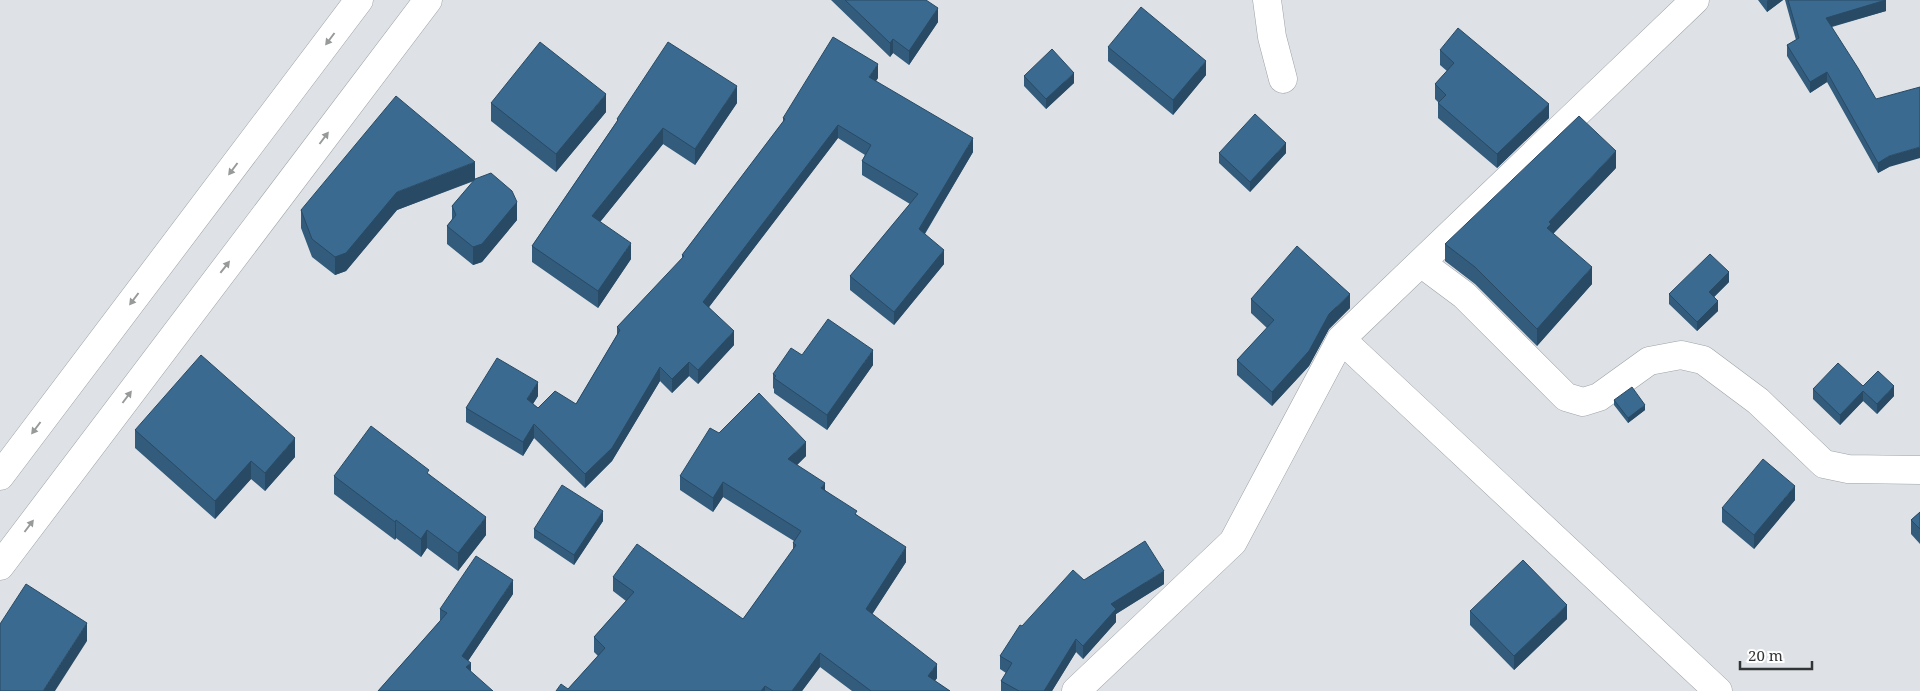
<svg xmlns="http://www.w3.org/2000/svg" width="1920" height="691" viewBox="0 0 1920 691" font-family="'Noto Serif',serif">
<style>
.lines{fill:none;stroke-linecap:round;stroke-linejoin:round}
.minor-casing{stroke:#9ea3a7;stroke-width:29}
.major-casing{stroke:#9ea3a7;stroke-width:29}
.minor{stroke:#fff;stroke-width:28}
.major{stroke:#fff;stroke-width:28}
.wall{fill:#325b7c}
.shaded-wall{fill:#294a65}
.building{fill:#3a6a90;stroke:#294a65}
.oneway{fill:#989a9a}
</style>
<rect width="100%" height="100%" fill="#dee2e6"/>
<g class="lines">
<g class="minor-casing">
<path id="minor" d="M1267 0 1272 37 1283 79
M1421 263 1464 295 1566 397 1583 402 1599 397 1649 361 1681 355 1703 360 1758 401 1824 464 1848 469 1920 470
M1341 339 1718 691
M1076 691 1233 542 1341 339 1695 0"/>
</g>
<g class="major-casing">
<path id="major" d="M0 476 359 0
M0 566 428 0"/>
</g>
<use href="#minor" class="minor"/>
<use href="#major" class="major"/>
</g>
<path class="wall" d="M831 0H926L938 22 909 65 893 53 890 57Z
M1758 0H1783L1767 12Z
M1785 0H1886V11L1832 27 1889 167 1878 173 1827 82 1810 93 1787 56V45L1796 40Z
M1108 47 1206 75 1173 115 1108 61Z
M1440 50 1549 118 1497 168 1438 118V103H1439L1435 99V84L1447 71 1440 65Z
M1024 76 1074 83 1046 109 1024 86Z
M878 78 876 81 973 152 925 234 944 264 894 325 850 290V276L910 204 862 175V161L865 155 838 138 709 307 734 345 698 384 689 376 672 393 660 381 612 461 585 488 534 438 523 456 466 422V408L538 396 533 404 538 408 576 404 617 335V327L682 259V255L783 122V118Z
M491 103 606 112 556 172 491 121Z
M737 103 695 165 663 144 600 222 631 259 598 308 532 262V246L617 121V119Z
M1219 153H1286L1250 192 1219 163Z
M1616 168 1553 234 1592 284 1537 346 1475 284 1445 261V244Z
M475 179 517 220 482 262 473 265 447 244V226L452 219V206L474 181 397 210 346 271 335 275 312 257 301 228V210Z
M1729 282 1714 297 1718 311 1697 331 1669 304V294Z
M1251 299 1350 308 1329 329 1309 366 1272 406 1237 375V360L1267 328 1251 313Z
M802 355 873 365 827 430 774 393V389L773 388V374Z
M1863 386 1894 396 1877 414 1863 401 1840 425 1813 399V389Z
M1614 400 1645 410 1628 423 1614 405Z
M135 430 295 457 265 491 251 479 215 519 135 448Z
M719 433 806 456 797 465 825 490 857 515 906 562 872 614 937 678 935 681 950 691H852L820 667 802 691H556L568 689 598 656 594 652V637L626 601 613 591V577L743 619 793 550V543L794 541 723 497 713 512 680 490V476Z
M429 474 486 535 458 571 427 548 421 557 396 538 395 540 334 494V476Z
M1795 500 1754 549 1722 522V508Z
M1920 512V544L1911 534V520Z
M603 521 574 565 534 538V529Z
M1084 580 1164 584 1116 614V622L1083 659 1076 652 1052 691H1001V681L1006 673 1000 669V656L1022 626Z
M513 594 468 661 471 671 378 691 440 621V609Z
M1470 611 1567 619 1514 670 1470 625Z"/>
<path class="shaded-wall" d="M1768 0H1783L1767 12V1Z
M1886 0V11L1826 28V18Z
M938 8V22L909 65V51Z
M893 39V53L890 57V43Z
M1206 61V75L1173 115V100Z
M878 64V78L869 91V77Z
M1827 72V82L1810 93V82Z
M1074 73V83L1046 109V99Z
M737 86V103L695 165V149Z
M606 94V112L556 172V154Z
M1549 104V118L1497 168V154Z
M838 125V138L703 315V302Z
M663 128V144L592 232V216Z
M973 138V152L919 243V229Z
M1286 143V153L1250 192V182Z
M1920 147V158L1889 167 1878 173V163L1889 156Z
M1616 151V168L1551 236 1547 228 1549 222Z
M475 162V180L397 210 346 271 335 275V257L397 192Z
M517 202V220L482 262 473 265V247Z
M631 243V259L598 308V291Z
M944 250V264L894 325V312Z
M1592 267V284L1537 346V329Z
M1729 272V282L1709 302V292Z
M1350 294V308L1329 329 1309 366 1272 406V392L1329 314Z
M1718 301V311L1697 331V322Z
M734 331V345L698 384V370Z
M873 350V365L827 430V415Z
M689 362V376L672 393V379Z
M660 367V381L612 461 585 488V474Z
M538 382V396L527 413V399Z
M1894 386V396L1877 414V404Z
M1863 391V401L1840 425V415Z
M1645 405V410L1628 423V418Z
M534 424V438L523 456V442Z
M295 438V457L265 491V473Z
M806 442V456L788 474V459Z
M251 461V479L215 519V501Z
M723 482V497L713 512V498Z
M825 483V497L821 488Z
M1795 486V500L1754 549V535Z
M603 511V521L574 565V555Z
M486 517V535L458 571V553Z
M396 520V538L395 540V522Z
M427 530V548L421 557V539Z
M906 547V562L866 624V609Z
M1164 571V584L1116 614V622L1083 659V646L1111 604Z
M513 580V594L462 670V656Z
M1567 605V619L1514 670V656Z
M87 623V641L55 691H43Z
M1076 639V652L1052 691H1044Z
M820 653V667L802 691H792Z
M471 663V677L466 667Z
M937 664V678L928 690V676Z
M765 686V691H761Z"/>
<path class="building" d="M845 0H926L938 8 909 51 893 39 890 43Z
M1788 0H1886L1826 18 1858 68 1876 99 1920 87V147L1889 156 1878 163 1827 72 1810 82 1787 45 1799 38Z
M1141 7 1206 61 1173 100 1108 47Z
M1458 28 1549 104 1497 154 1438 103 1446 95 1435 84 1454 63 1440 50Z
M833 37 878 64 869 77 973 138 919 229 944 250 894 312 850 276 918 194 862 161 871 145 838 125 703 302 734 331 698 370 689 362 672 379 660 367 612 448 585 474 534 424 523 442 466 408 497 358 538 382 527 399 538 408 555 391 576 404 620 330 617 327 684 256 682 255 785 119 783 118Z
M540 42 606 94 556 154 491 103Z
M668 42 737 86 695 149 663 128 592 216 631 243 598 291 532 246 618 120 617 119Z
M1052 49 1074 73 1046 99 1024 76Z
M396 96 475 162 397 192 346 253 335 257 312 239 301 210Z
M1255 114 1286 143 1250 182 1219 153Z
M1579 116 1616 151 1549 222 1551 224 1547 228 1592 267 1537 329 1475 267 1445 244Z
M491 173 512 191 517 202 482 244 473 247 447 226 456 215 452 206 475 179Z
M1297 246 1350 294 1329 314 1309 351 1272 392 1237 360 1274 320 1251 299Z
M1710 254 1729 272 1709 292 1718 301 1697 322 1669 294Z
M828 319 873 350 827 415 774 378 776 376 773 374 791 348 802 355Z
M201 355 295 438 265 473 251 461 215 501 135 430Z
M1838 363 1863 386 1878 371 1894 386 1877 404 1863 391 1840 415 1813 389Z
M1632 387 1645 405 1628 418 1614 400Z
M759 393 806 442 788 459 825 483 821 488 857 511 855 514 906 547 866 609 937 664 928 676 950 691H871L820 653 792 691H773L765 686 761 691H556L561 684 568 689 605 648 594 637 634 592 613 577 637 544 743 619 796 545 793 543 801 531 723 482 713 498 680 476 710 428 719 433Z
M371 426 429 470 427 473 486 517 458 553 427 530 421 539 396 520 395 522 334 476Z
M1763 459 1795 486 1754 535 1722 508Z
M562 485 603 511 574 555 534 529Z
M1920 512V529L1911 520Z
M1145 541 1164 571 1111 604 1116 609 1083 646 1076 639 1044 691H1019L1001 681 1012 663 1000 656 1020 625 1022 626 1073 570 1084 580Z
M476 556 513 580 462 656 471 663 466 667 493 691H378L447 613 440 609Z
M1523 560 1567 605 1514 656 1470 611Z
M26 584 87 623 43 691H0V624Z"/>
<defs><path id="oneway-solid" d="M-6-.8H1V-3.2L6.5 0L1 3.2V.8H-6Z" transform="scale(1.25)"/></defs>
<g class="oneway">
<use href="#oneway-solid" transform="translate(330 39) rotate(127)"/>
<use href="#oneway-solid" transform="translate(324 138) rotate(-53)"/>
<use href="#oneway-solid" transform="translate(233 169) rotate(127)"/>
<use href="#oneway-solid" transform="translate(225 267) rotate(-52)"/>
<use href="#oneway-solid" transform="translate(134 299) rotate(127)"/>
<use href="#oneway-solid" transform="translate(127 397) rotate(-53)"/>
<use href="#oneway-solid" transform="translate(36 428) rotate(127)"/>
<use href="#oneway-solid" transform="translate(29 526) rotate(-53)"/>
</g>
<path d="M1740 661v8h72v-8" fill="none" stroke="#323435" stroke-width="2.5"/>
<text x="1748" y="661" font-size="15" fill="#323435" stroke="#ffffff" stroke-width="4" paint-order="stroke">20 m</text>
</svg>
